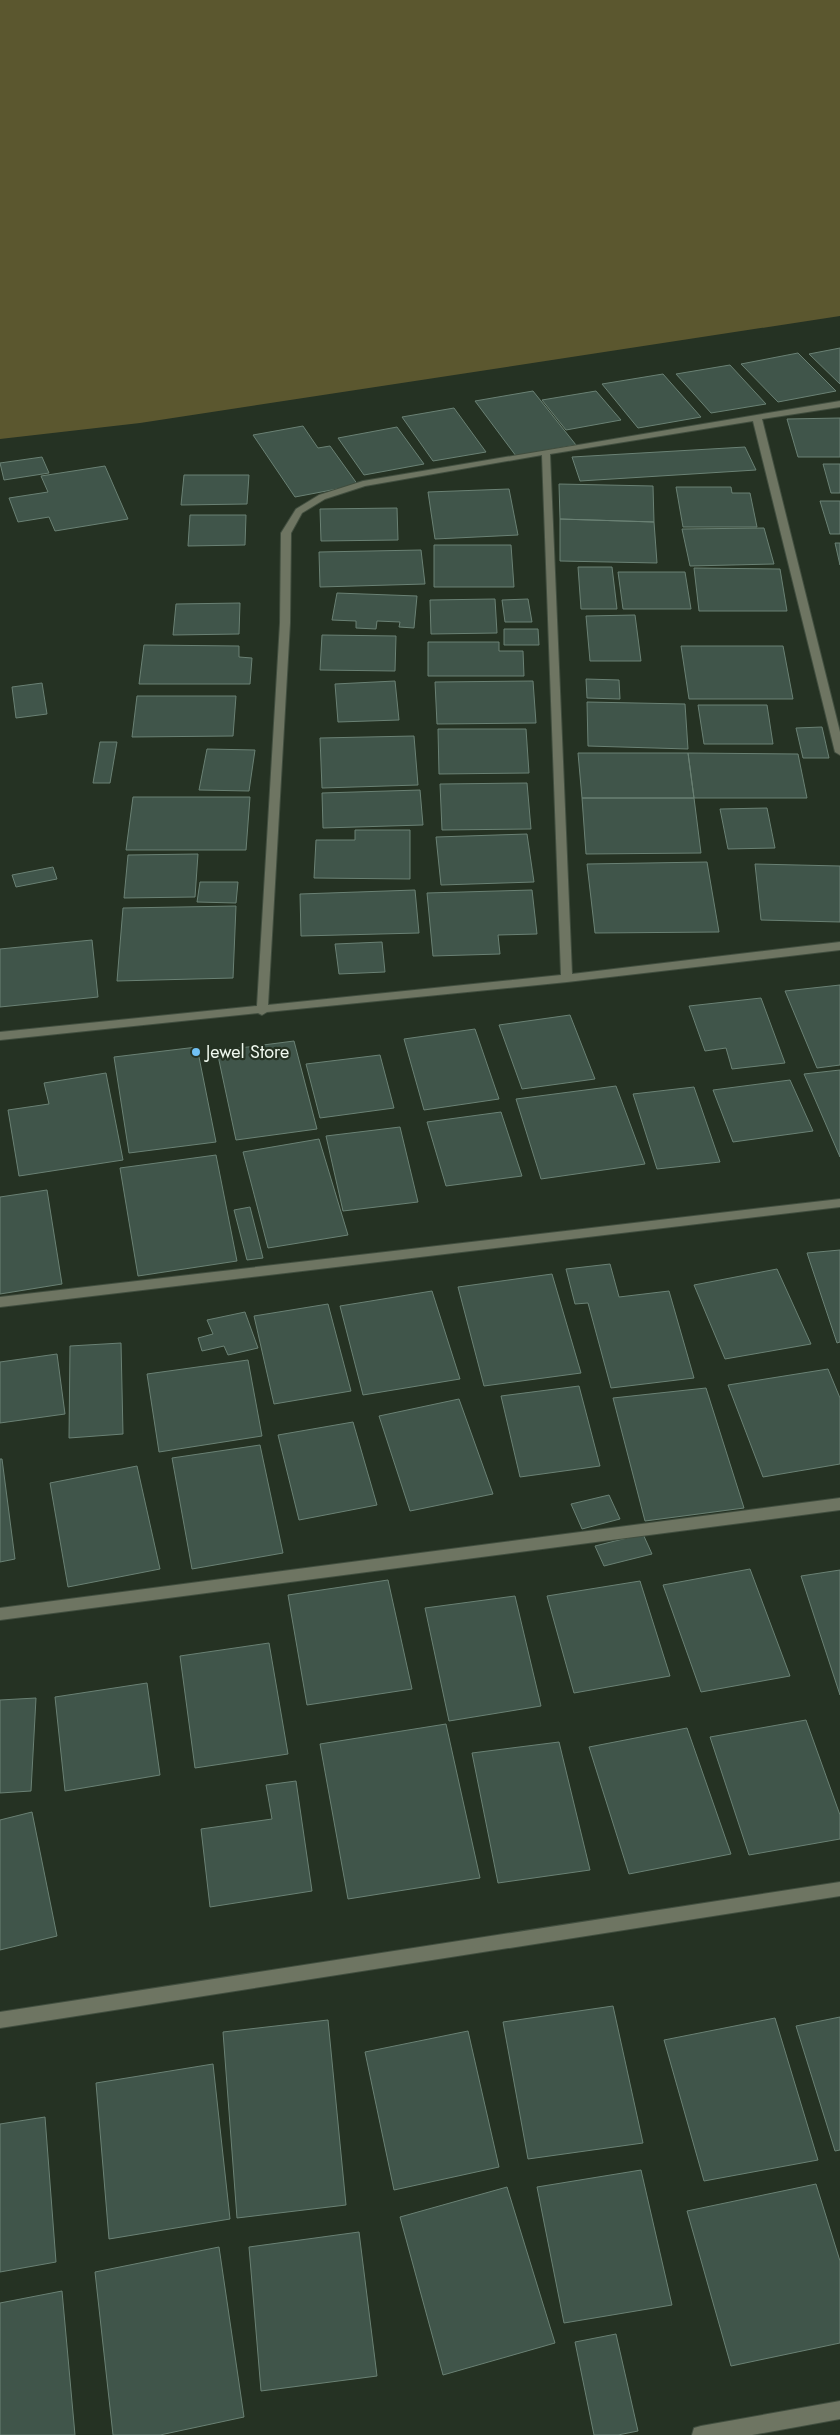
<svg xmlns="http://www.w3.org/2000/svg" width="840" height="2435" viewBox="0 0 840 2435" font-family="Jost,sans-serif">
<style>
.green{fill:#5b572f}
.building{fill:#40554a;stroke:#6a8174}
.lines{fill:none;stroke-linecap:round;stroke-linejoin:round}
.street-casing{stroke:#414e3f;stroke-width:2}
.street{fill:#6e7562;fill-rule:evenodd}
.poi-dot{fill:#71c1f5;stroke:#253223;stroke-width:2}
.labels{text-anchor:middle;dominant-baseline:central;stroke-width:4.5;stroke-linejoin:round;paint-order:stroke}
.poi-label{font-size:18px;fill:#eff8ee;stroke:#253223;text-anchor:start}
</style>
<rect width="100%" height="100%" fill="#253223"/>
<path class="green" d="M0 0H840V316L140 423 0 439Z"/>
<path class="building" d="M840 348V384L809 354Z
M798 353 836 391 778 402 741 364Z
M730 365 766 404 711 413 676 374Z
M663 374 701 417 638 428 602 384Z
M533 391 576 445 516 456 475 401Z
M596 391 621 420 566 430 542 400Z
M454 408 486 452 433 461 402 417Z
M840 418V457H798L787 419Z
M303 426 318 448 330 446 358 485 295 497 253 435Z
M397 427 424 464 364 475 338 438Z
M745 447 756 470 580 481 572 457Z
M42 457 49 473 4 480 0 463Z
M823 464H840V493H831Z
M105 466 128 519 55 531 49 517 18 522 9 498 48 492 41 476Z
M184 475H249L247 504 181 505Z
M559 484 653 486 654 522 560 519Z
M676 487H731L732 493H750L757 527H683Z
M509 489 518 535 435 539 428 492Z
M820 501H840V534H830Z
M397 508 398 540 321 541 320 509Z
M190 515H246L245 545 188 546Z
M560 519 654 522 657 563 560 561Z
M764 528 774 564 690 566 682 529Z
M835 543H840V565Z
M434 545H511L514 587H434Z
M421 550 425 584 320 587 319 552Z
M578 567H612L617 609H581Z
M694 568 780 569 787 611H699Z
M618 572H685L691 609H623Z
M337 593 417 596 414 628 399 627 400 622 377 621 376 629 356 628V621L332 620Z
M495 599 497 633 431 634 430 600Z
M528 599 532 622H505L502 600Z
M240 603 239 634 173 635 176 604Z
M635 615 641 661H590L586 616Z
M504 629H538L539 645H504Z
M322 635 396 636 395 671 320 670Z
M428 642H499V651H523L524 676H428Z
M144 645 239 646V657L252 658 250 684H139Z
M681 646H783L793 699H689Z
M586 679 619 680 620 699 587 698Z
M395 681 399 720 338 722 335 684Z
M533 681 536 723 437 724 435 682Z
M42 683 47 714 16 718 12 687Z
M137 696H236L233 736 132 737Z
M587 702 685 704 688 749 588 746Z
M698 705H767L773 744H704Z
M822 727 829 758H803L796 728Z
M438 729H526L529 773 439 774Z
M414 736 418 785 322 788 320 738Z
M100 742H117L110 783H93Z
M207 749 255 750 249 791 199 790Z
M578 753H688L694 798H582Z
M688 753 798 754 807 798H694Z
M527 783 531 829 442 830 440 784Z
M420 790 423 825 323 828 322 793Z
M133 797H250L246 850H126Z
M582 798H694L701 853 586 854Z
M767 808 775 848 728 849 720 809Z
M355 830H410V879L314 878 316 840H355Z
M527 834 534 882 441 885 436 837Z
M198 854 195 897 124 898 128 855Z
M707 862 719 932 595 933 587 864Z
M755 864 840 866V922L761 920Z
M53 867 57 879 16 887 12 875Z
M200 882H238L236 903 197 902Z
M415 890 419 933 301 936 300 894Z
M532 890 537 934 498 935 500 954 433 956 427 893Z
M236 906 233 978 117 981 123 908Z
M92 940 98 997 0 1007V949Z
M382 942 385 972 339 974 335 944Z
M840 985V1065L817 1068 785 991Z
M761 998 785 1063 732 1069 726 1048 705 1051 689 1006Z
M570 1015 595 1079 522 1089 499 1025Z
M475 1029 499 1099 424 1110 404 1039Z
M294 1041 317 1129 236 1140 217 1051Z
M197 1047 216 1142 129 1153 114 1057Z
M380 1055 394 1108 320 1118 306 1064Z
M840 1070V1157L804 1074Z
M106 1073 123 1160 19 1176 8 1110 49 1104 44 1083Z
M790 1080 813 1131 733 1142 713 1090Z
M616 1086 645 1164 541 1179 516 1099Z
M694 1087 720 1162 657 1169 633 1094Z
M501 1112 522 1176 446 1186 427 1122Z
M400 1127 418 1202 343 1211 326 1136Z
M319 1139 348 1235 268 1248 243 1152Z
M216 1155 237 1261 138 1276 120 1168Z
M47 1190 62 1284 0 1294V1197Z
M250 1207 263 1258 247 1260 234 1210Z
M840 1250V1342L837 1343 807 1253Z
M610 1264 619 1297 669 1291 694 1378 611 1388 588 1303 575 1304 566 1269Z
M777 1269 811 1344 725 1359 694 1285Z
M552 1274 581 1373 484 1386 458 1287Z
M432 1291 460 1379 363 1395 340 1306Z
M328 1304 351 1391 274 1404 254 1316Z
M245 1312 258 1348 228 1355 224 1346 202 1351 198 1338 213 1334 207 1320Z
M121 1343 123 1434 69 1438 70 1346Z
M57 1354 65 1414 0 1423V1362Z
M248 1360 262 1436 159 1452 147 1374Z
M828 1369 840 1398V1464L763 1477 728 1385Z
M579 1386 600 1466 520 1477 501 1396Z
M706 1388 744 1508 645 1521 613 1398Z
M459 1399 493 1494 410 1511 379 1416Z
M353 1422 377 1505 299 1520 278 1435Z
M260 1445 283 1553 192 1569 172 1458Z
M0 1459H2L15 1559 0 1562Z
M137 1466 160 1569 68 1587 50 1483Z
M609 1495 620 1519 582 1529 571 1504Z
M643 1534 652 1554 604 1566 595 1546Z
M750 1569 790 1676 701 1692 663 1585Z
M840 1570V1695L801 1576Z
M388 1580 412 1689 307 1705 288 1595Z
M640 1581 670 1676 574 1693 547 1596Z
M515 1596 541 1706 449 1721 425 1608Z
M269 1643 288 1754 195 1768 180 1656Z
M147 1683 160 1775 65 1791 55 1697Z
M36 1698 31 1791 0 1793V1700Z
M806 1720 840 1815V1839L749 1855 710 1737Z
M446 1724 480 1878 348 1899 320 1744Z
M687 1728 731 1854 629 1874 589 1747Z
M559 1742 590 1870 498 1883 472 1753Z
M296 1781 312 1891 210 1907 201 1829 272 1819 266 1785Z
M32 1812 57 1936 0 1950V1820Z
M613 2006 643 2143 528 2159 503 2022Z
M840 2017V2150L835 2151 796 2026Z
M775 2018 818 2160 704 2181 664 2040Z
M328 2020 346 2205 237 2218 223 2032Z
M468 2031 499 2167 394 2190 365 2052Z
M213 2064 230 2219 109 2239 96 2083Z
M45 2117 56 2262 0 2272V2124Z
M641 2170 672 2305 564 2323 537 2187Z
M816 2184 840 2261V2343L731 2366 687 2211Z
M507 2187 555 2343 443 2375 400 2217Z
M359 2232 377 2376 261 2391 249 2247Z
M219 2247 244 2417 160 2435H113L95 2272Z
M62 2291 75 2435H0V2303Z
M616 2334 638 2431 618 2435H594L575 2342Z"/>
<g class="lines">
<g class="street-casing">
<path id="street" d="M840 401V407L762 419 840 732V755L835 752 753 421 550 454 572 974 840 942V950L567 982 267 1012 262 1015 258 1013 0 1040V1032L257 1006 280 623 281 533 296 509 319 495 363 481ZM542 455 561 975 268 1005 290 623 291 533 302 513 325 499 365 486Z
M840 1199V1207L0 1307V1297Z
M840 1498V1510L0 1620V1608Z
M840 1882V1896L0 2028V2012Z
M840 2401V2419L752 2435H692L694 2428 701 2426Z"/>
</g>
<use href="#street" class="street"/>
</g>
<circle class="poi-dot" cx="196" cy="1052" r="5"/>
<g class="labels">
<g class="poi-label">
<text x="206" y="1052">Jewel Store</text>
</g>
</g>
</svg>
